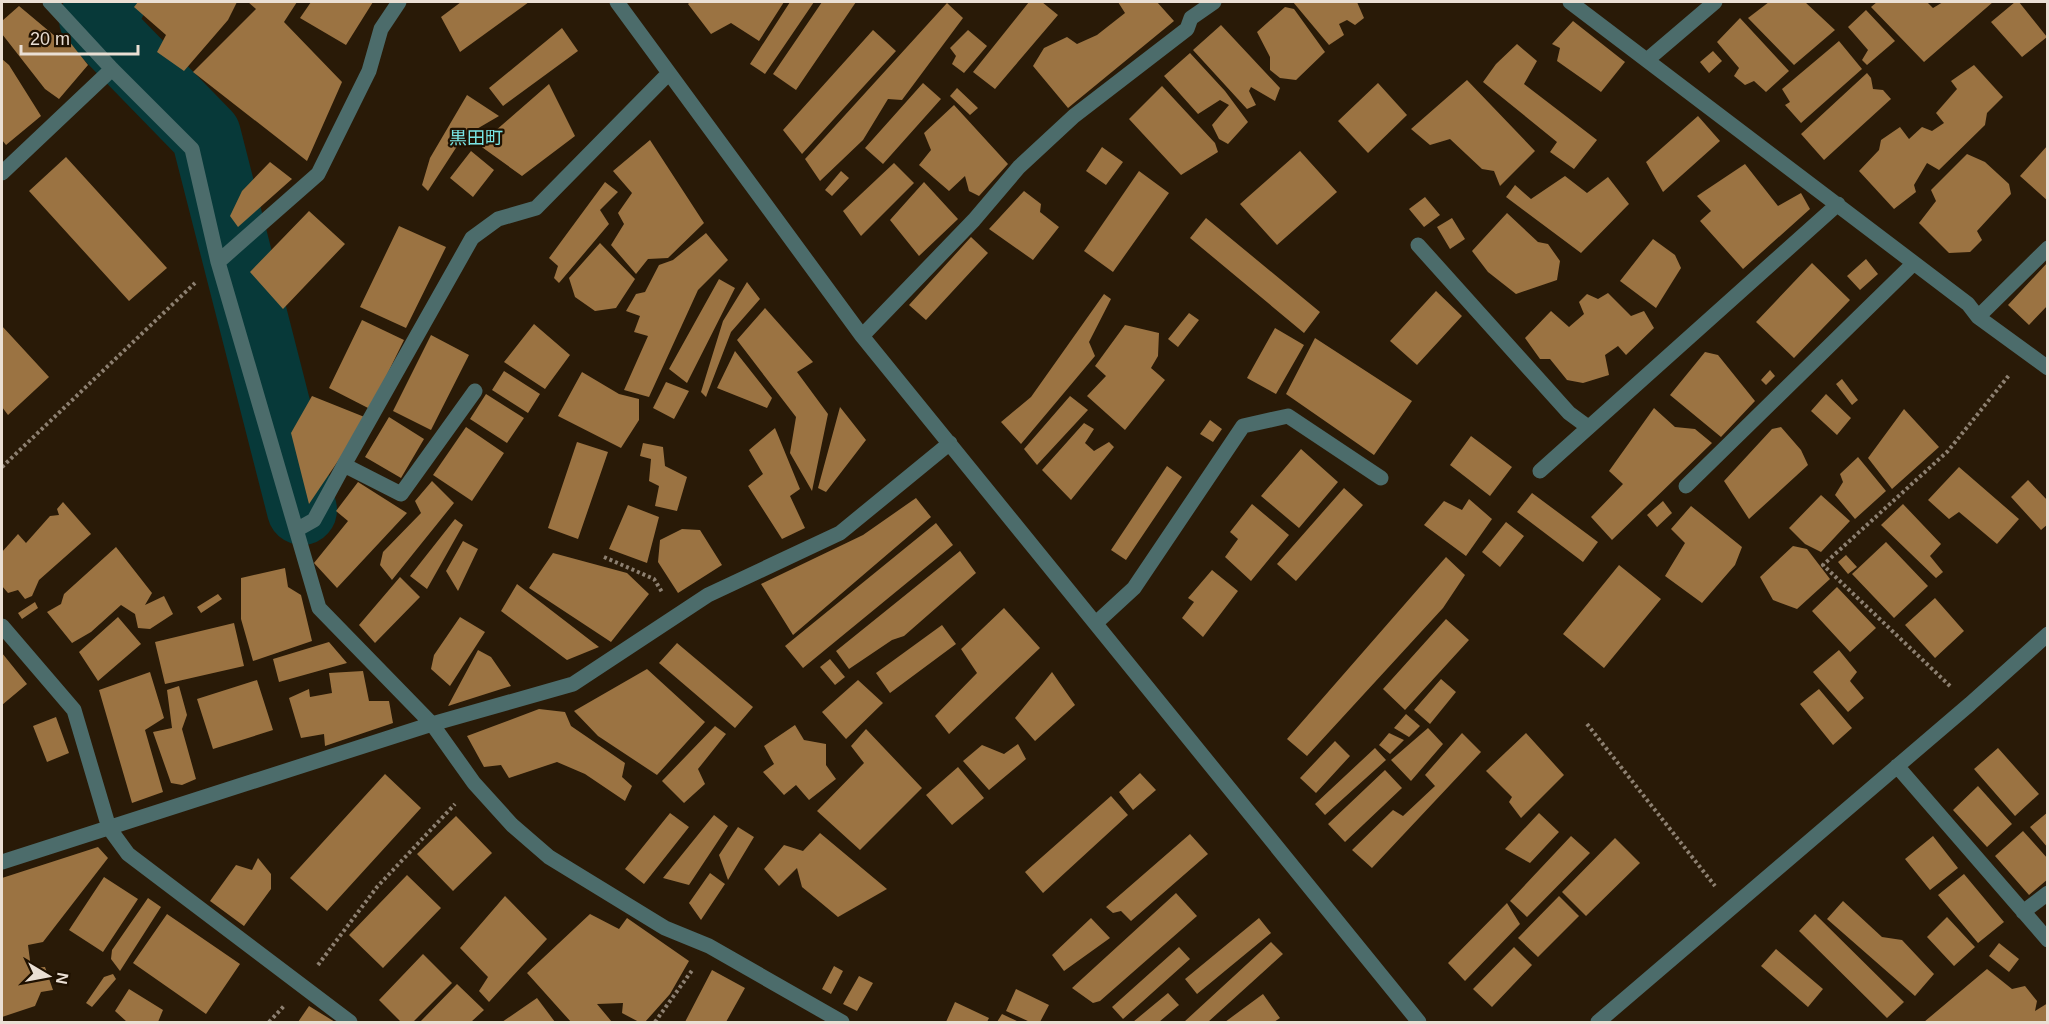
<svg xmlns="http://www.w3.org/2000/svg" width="2049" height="1024" viewBox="0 0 2049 1024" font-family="Arial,'Noto Sans JP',sans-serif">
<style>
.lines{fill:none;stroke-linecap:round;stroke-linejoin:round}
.river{stroke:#073939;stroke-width:70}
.building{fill:#9b7342}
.path{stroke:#8d8071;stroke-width:4;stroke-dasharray:3 3;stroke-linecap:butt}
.minor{stroke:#4c6c6b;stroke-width:15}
.labels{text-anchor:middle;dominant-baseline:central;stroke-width:4.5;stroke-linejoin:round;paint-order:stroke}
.quarter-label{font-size:18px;fill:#79e5e4;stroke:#1f1101}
</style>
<rect width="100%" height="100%" fill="#291a07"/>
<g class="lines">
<path class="river" d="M111 2 94 20 206 135 302 510"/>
</g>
<path class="building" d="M138 2H237L228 20 184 71 157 52 166 35 134 7Z
M248 2H297L284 22 342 82 307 161 193 72 256 9Z
M311 2H373L346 45 300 18Z
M461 2H529L460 52 441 17Z
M690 2H784L759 41 731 23 711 34 688 4Z
M790 2H814L765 74 750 64Z
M822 2H856L796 90 773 74Z
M1029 2H1042L1058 15 995 89 973 72Z
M1118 2H1157L1174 21 1068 108 1033 66 1044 48 1067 37 1077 44 1097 35 1125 13Z
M1293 2H1357L1364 18 1355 25 1347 20 1339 24 1344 35 1329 45Z
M1769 2H1805L1835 30 1794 65 1748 18Z
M1877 2H1927L1933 8 1943 2H1993L1924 62 1871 7Z
M2015 2H2019L2047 37 2022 57 1991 22Z
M947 3 963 18 902 100 888 99 863 140 820 181 805 159Z
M19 6 56 37 65 36 88 65 59 99 45 89 2 34V21Z
M1285 7 1294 9 1325 52 1296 80 1280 78 1270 70V57L1257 32Z
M1866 10 1895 41 1867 65 1862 60 1868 50 1848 27Z
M1740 18 1789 71 1766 92 1754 81 1745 85 1734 76 1739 68 1717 42Z
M1573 21 1625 62 1601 92 1557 61 1560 48 1552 44Z
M1221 25 1280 88 1275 101 1251 87 1249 91 1256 105 1247 109 1193 50Z
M562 28 578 51 503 106 489 88Z
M873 30 896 51 802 154 783 130Z
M968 30 987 46 964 73 952 64 956 56 950 48Z
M1839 41 1862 69 1801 123 1785 105 1790 102 1782 89Z
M1517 44 1537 61 1524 84 1597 140 1574 169 1550 152 1557 142 1483 82 1496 64Z
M1713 51 1722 61 1709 73 1700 62Z
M1190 53 1225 91 1248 122 1228 144 1219 139 1212 125 1229 105 1220 100 1198 114 1164 76Z
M2 59 9 65 41 116 6 145 2 140Z
M1974 65 2003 97 1987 113 1985 125 1939 170 1927 163 1914 185 1916 192 1894 209 1859 171 1879 150 1881 140 1900 127 1909 139 1922 127 1932 131 1944 123 1936 113 1957 89 1951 81Z
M1867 73 1871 78 1873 89 1883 90 1891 99 1824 160 1801 134Z
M1467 80 1535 151 1500 186 1494 171 1482 169 1450 139 1430 145 1411 129Z
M923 83 941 99 883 164 865 148Z
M1378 83 1407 115 1368 153 1338 121Z
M549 84 575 136 522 176 479 145Z
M1162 86 1215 143 1218 152 1181 175 1129 119Z
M957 88 978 108 970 115 950 96Z
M467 95 499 116 463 137 428 191 422 185 430 158Z
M954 105 1008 164 979 196 969 191 965 176 949 191 919 165 931 150 924 133Z
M1698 116 1720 141 1663 192 1646 162Z
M650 140 704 223 668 258 648 259 636 274 611 245 624 224 618 213 632 193 613 171Z
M2048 145V201L2020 176Z
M1102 147 1123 162 1106 185 1086 171Z
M471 151 494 170 473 197 450 178Z
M1300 151 1337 192 1277 245 1240 204Z
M1967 154 1985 162 2009 184 2011 194 1977 231 1982 240 1970 252 1949 253 1919 223 1936 201 1931 190Z
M66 157 167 268 129 301 29 191Z
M270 162 292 179 238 227 230 216 242 191Z
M894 163 914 183 861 236 843 211Z
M1745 164 1778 206 1801 193 1810 209 1743 269 1700 221 1711 211 1697 196Z
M841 171 849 178 832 196 825 190Z
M1139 171 1169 193 1113 272 1084 251Z
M1565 176 1587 193 1608 177 1629 204 1581 253 1506 197 1515 185 1531 199Z
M605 182 618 192 600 210 609 224 559 283 554 278 558 266 549 258Z
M924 182 958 219 919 256 890 220Z
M1024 191 1041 204 1040 212 1059 227 1033 260 989 229Z
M1425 197 1440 215 1424 227 1409 209Z
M309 211 345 244 283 309 250 272Z
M1507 213 1538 242 1548 244 1560 261 1557 280 1516 294 1488 272 1472 251Z
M1206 218 1320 312 1304 333 1190 238Z
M1452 218 1465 239 1450 249 1437 227Z
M399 226 446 247 406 328 360 307Z
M706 233 728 260 698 290 649 397 624 390 648 336 634 332 640 316 626 311 636 294 645 292 659 265 673 260Z
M971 237 988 253 926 320 909 305Z
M1653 239 1675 255 1681 268 1656 308 1620 281Z
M600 243 635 279 616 308 595 311 575 297 569 278Z
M1866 259 1878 274 1860 290 1847 276Z
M2048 262V305L2029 325 2008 305Z
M1812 263 1850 300 1794 358 1756 322Z
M719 279 735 288 687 383 669 369Z
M747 282 760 299 731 332 706 397 701 392 723 321Z
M1436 291 1462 316 1417 365 1390 341Z
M1608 293 1631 316 1644 311 1654 328 1626 355 1618 346 1605 355 1609 375 1583 383 1567 380 1550 359H1540L1525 338 1551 311 1569 327 1584 314 1579 302 1587 294 1598 299Z
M1104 294 1111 299 1089 342 1095 356 1021 444 1001 422 1031 397Z
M765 308 813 362 797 372 828 414 812 491 790 453 796 417 737 340Z
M1189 313 1199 320 1178 347 1168 339Z
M362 320 404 340 370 409 329 388Z
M534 324 570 355 545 389 504 362Z
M1125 325 1159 333 1158 356 1151 368 1165 380 1125 430 1087 396 1106 376 1095 366Z
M2 326 49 377 8 415 2 407Z
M1275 328 1304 345 1276 394 1247 378Z
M431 335 469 355 431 430 393 411Z
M1315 338 1412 401 1374 455 1286 394Z
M735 351 772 398 767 408 717 388Z
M1705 352 1718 355 1755 401 1721 437 1670 395Z
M1770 370 1775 376 1766 385 1761 380Z
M504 371 540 394 528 413 492 390Z
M582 372 619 394 639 399V420L621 448 558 416Z
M1842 379 1858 400 1852 405 1836 384Z
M666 382 689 391 674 419 653 408Z
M486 394 524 418 507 443 470 419Z
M1826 394 1851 418 1837 435 1811 411Z
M312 396 367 418 309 504 291 433Z
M1070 396 1088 410 1037 465 1024 449Z
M840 407 866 440 826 492 818 488Z
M1654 408 1675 427 1695 429 1712 443 1612 540 1591 517 1623 484 1609 471Z
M1904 409 1939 447 1892 489 1868 458Z
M389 417 424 439 401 478 365 457Z
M1210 420 1222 429 1213 442 1200 434Z
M1084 423 1094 429 1085 443 1094 451 1109 442 1114 447 1071 500 1042 470Z
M466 427 504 453 472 501 433 475Z
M1781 427 1801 450 1808 465 1749 519 1724 481 1772 429Z
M775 428 800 489 790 496 805 528 782 539 748 486 763 474 749 450Z
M1471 436 1512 467 1490 496 1450 465Z
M577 442 608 452 578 539 548 528Z
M643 443 663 447 665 466 687 477 677 511 655 506 659 486 649 481 651 459 640 456Z
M1301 449 1338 482 1299 528 1261 496Z
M1858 457 1886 491 1855 519 1835 495 1843 482 1840 474Z
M1167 466 1182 477 1126 560 1111 550Z
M1959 467 2019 519 1997 544 1959 512 1949 519 1928 500Z
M2028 480 2048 501V524L2041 530 2011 497Z
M432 481 454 503 392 580 380 565 383 552 421 513 415 501Z
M358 482 407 513 337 588 314 563 348 521 336 511Z
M1344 488 1363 505 1296 581 1277 564Z
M1532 493 1598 542 1583 562 1517 512Z
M1821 495 1850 521 1821 552 1805 544 1789 528Z
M916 498 931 517 793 635 761 584 863 535Z
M1469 499 1492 519 1466 556 1424 525 1444 501 1462 510Z
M1663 501 1672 513 1657 527 1647 515Z
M63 502 91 534 39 580 32 596 25 599 18 590 8 593 2 586V552L18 534 26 543 50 516 59 515 57 509Z
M1252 504 1289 535 1251 581 1225 557 1238 539 1230 532Z
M1903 504 1941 544 1930 556 1943 572 1936 578 1881 525Z
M628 505 659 517 647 563 609 549Z
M1691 506 1742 547 1735 565 1702 603 1665 576 1685 543 1671 529Z
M455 519 463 525 427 589 410 576Z
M1506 522 1524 536 1500 567 1482 552Z
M936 523 953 545 803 668 785 646Z
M682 529 700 530 722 565 678 593 658 562 660 540Z
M463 541 478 549 458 591 446 571Z
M1886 542 1928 586 1894 618 1852 574Z
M1793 546 1807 549 1830 579 1797 609 1773 600 1760 577Z
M116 547 152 593 145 605 164 596 173 614 150 629 138 628 135 614 121 605 91 632 72 643 47 612 61 604 64 594Z
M960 551 976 573 904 636 892 640 849 669 836 651Z
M553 553 627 573 649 594 611 642 529 588Z
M1846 555 1857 567 1848 574 1838 562Z
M1446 557 1465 575 1443 608 1307 756 1287 739Z
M1619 565 1661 599 1604 668 1563 634Z
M285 568 288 587 301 595 312 641 253 661 241 619V578Z
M1212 570 1238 591 1203 637 1182 618 1194 602 1188 598Z
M400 577 420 597 375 643 359 625Z
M517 584 599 647 567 660 501 611Z
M1837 587 1876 628 1850 652 1812 611Z
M218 594 222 599 201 613 197 607Z
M1935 598 1964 631 1935 658 1905 625Z
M35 602 38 608 22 619 18 613Z
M1004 608 1040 648 949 734 935 716 977 673 961 649Z
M118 617 141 644 98 681 79 652Z
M460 617 485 632 450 686 431 669 434 655Z
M1446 619 1469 640 1405 710 1383 689Z
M234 623 244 666 165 684 155 642Z
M942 625 956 644 890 693 876 673Z
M329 642 347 663 279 682 273 659Z
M677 643 753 707 735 728 659 663Z
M478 650 491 657 511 686 448 706Z
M1839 650 1857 672 1850 681 1864 698 1848 712 1813 672Z
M2 653 27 684 2 705Z
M830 659 845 677 835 685 820 667Z
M647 669 705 722 657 775 598 736 574 711Z
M363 671 369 701H389L393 723 325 746 324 734 301 738 289 698 309 689 310 697 332 693 329 673Z
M150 672 164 718 145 730 163 792 132 803 99 690Z
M1052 672 1075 705 1035 741 1015 718Z
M1441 679 1456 692 1430 724 1414 710Z
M257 680 273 730 213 749 197 699Z
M858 680 883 703 846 739 822 712Z
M179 686 187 715 182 729 196 779 182 785 171 783 153 732 172 728 167 690Z
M1819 689 1852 728 1833 745 1800 704Z
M539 709 565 712 571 726 625 763 622 777 632 786 625 801 585 774 557 762 509 778 501 765 484 767 467 736Z
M1406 714 1420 726 1409 737 1394 728Z
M56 717 69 753 47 762 33 726Z
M795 725 804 740 826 744V765L836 779 809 800 796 785 784 795 763 772 774 764 764 746Z
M715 726 726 734 698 769 705 784 684 803 662 781Z
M1428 728 1443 744 1411 781 1391 760Z
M866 729 922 788 860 850 817 811 864 763 851 746Z
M1389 733 1404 740 1390 754 1379 745Z
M1462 733 1481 752 1372 868 1352 850 1393 810 1403 816 1435 786 1425 775Z
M1526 733 1564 775 1521 818 1509 802 1512 797 1486 771Z
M1335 741 1350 756 1316 793 1300 778Z
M1018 744 1026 759 989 790 963 761 982 745 1004 754Z
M1375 748 1386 760 1325 815 1315 804Z
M1998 748 2039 794 2015 816 1974 769Z
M958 767 984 798 952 825 926 795Z
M1385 770 1402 788 1345 842 1328 824Z
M1140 773 1156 790 1133 810 1119 792Z
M385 774 421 808 327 911 290 878Z
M1978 786 2012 824 1987 847 1953 810Z
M1111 796 1128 815 1043 893 1025 872Z
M2048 812V848L2030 827Z
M670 813 689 827 644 884 625 869Z
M1539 813 1559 832 1530 863 1505 849Z
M714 815 728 826 689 885 663 878Z
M456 816 492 853 453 891 417 854Z
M738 827 754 837 728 880 719 855Z
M2023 831 2048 859V879L2029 895 1995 856Z
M820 833 887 889 838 917 802 887 797 868 779 886 764 869 784 845 803 851Z
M1190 834 1208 854 1131 921 1121 911 1113 913 1106 907Z
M1571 836 1590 853 1527 917 1510 901Z
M1933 836 1958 868 1930 890 1905 859Z
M1615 838 1640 863 1586 916 1562 892Z
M98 847 108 858 43 942 28 945 31 968 45 967 53 990 41 992 35 1006 2 1017V878Z
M258 858 271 874V889L244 926 210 901 236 865 252 870Z
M710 873 725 884 701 920 689 903Z
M1964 874 2004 922 1978 943 1938 895Z
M407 875 441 908 383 968 349 935Z
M104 877 138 899 103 952 69 930Z
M1176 893 1197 916 1100 1001 1093 1003 1072 988Z
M505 896 547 939 489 1002 479 991 488 977 460 948Z
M1559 896 1579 916 1538 957 1518 938Z
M148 898 161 907 120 971 111 959 112 950Z
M1843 901 1882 937 1902 940 1934 974 1915 996 1827 919Z
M1507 903 1520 924 1465 981 1448 963Z
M167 914 240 964 206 1014 133 963Z
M590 914 619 929 627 918 689 961 670 994 645 1022H639L622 1013 623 1003 597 1004 612 1022H571L527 973Z
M1815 914 1904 1002 1887 1018 1799 931Z
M1947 917 1975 947 1954 966 1927 937Z
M1091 918 1110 938 1064 971 1052 955Z
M1259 918 1271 933 1197 994 1185 979Z
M1271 942 1283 954 1208 1022H1184Z
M1999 943 2019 959 2009 972 1989 956Z
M1179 947 1190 959 1123 1019 1112 1007Z
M1514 947 1532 965 1492 1007 1473 989Z
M1776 949 1823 989 1808 1007 1761 966Z
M423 954 452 983 413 1022H401L379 1000Z
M834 966 843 971 831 994 822 989Z
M1987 969 2012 989 2025 986 2037 1001 2035 1011 2048 1003V1022H1924Z
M712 970 745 988 726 1022H685Z
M113 974 116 979 92 1007 86 1003 104 977Z
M859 976 873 983 857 1011 843 1004Z
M457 984 484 1010 471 1022H420Z
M129 989 163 1010 158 1022H127L115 1011Z
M1016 989 1049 1005 1040 1022H1030L1006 1011Z
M1168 993 1179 1005 1159 1022H1133Z
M1263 994 1280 1018 1274 1022H1225Z
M537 998 555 1022H502Z
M955 1002 989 1018 987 1022H946Z
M309 1006 335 1022H298Z
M1002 1014 1019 1022H997Z"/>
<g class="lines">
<path class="path" d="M2 467 195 283
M604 557 654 579 662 592
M1950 686 1823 565 1948 451 2010 374
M1587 724 1715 886
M318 965 377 887 455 804
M269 1022 285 1005
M655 1022 693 969"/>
<path class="minor" d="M50 2 112 69 192 149 218 262 319 608 432 724 474 783 512 825 549 857 665 928 709 946 842 1022
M617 2 862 336 1419 1022
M1570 2 1968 304 1978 317 2048 368
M1647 60 1715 2
M2 173 112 69
M1418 245 1569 413 1588 427
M218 262 318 174 369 71 381 29 399 2
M1978 317 2048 248
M862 336 974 220 1019 167 1074 116 1187 29 1191 18 1214 2
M344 465 472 238 498 219 536 208 669 73
M1540 471 1838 204
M1686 486 1914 263
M298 529 314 520 344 465 401 494 475 391
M1096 623 1134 588 1243 426 1288 416 1381 478
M2 626 74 710 109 828 128 854 350 1022
M1897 766 2048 940
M2 862 432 724 573 684 708 595 840 533 950 443
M2023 912 2048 893
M1598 1022 1970 704 2048 634"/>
</g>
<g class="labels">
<g class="quarter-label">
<text x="476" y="138">黒田町</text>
</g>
</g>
<rect width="2049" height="1024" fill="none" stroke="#eadfd4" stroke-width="6"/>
<g transform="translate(48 976) rotate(100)" stroke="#1f1101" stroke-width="4.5" paint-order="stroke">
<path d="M0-4.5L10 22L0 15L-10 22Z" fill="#eadfd4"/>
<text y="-9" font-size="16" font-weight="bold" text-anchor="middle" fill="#eadfd4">N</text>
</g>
<path d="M21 45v9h117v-9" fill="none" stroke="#eadfd4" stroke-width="3"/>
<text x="30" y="45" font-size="18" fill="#eadfd4" stroke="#1f1101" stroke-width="4.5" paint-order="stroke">20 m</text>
</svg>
